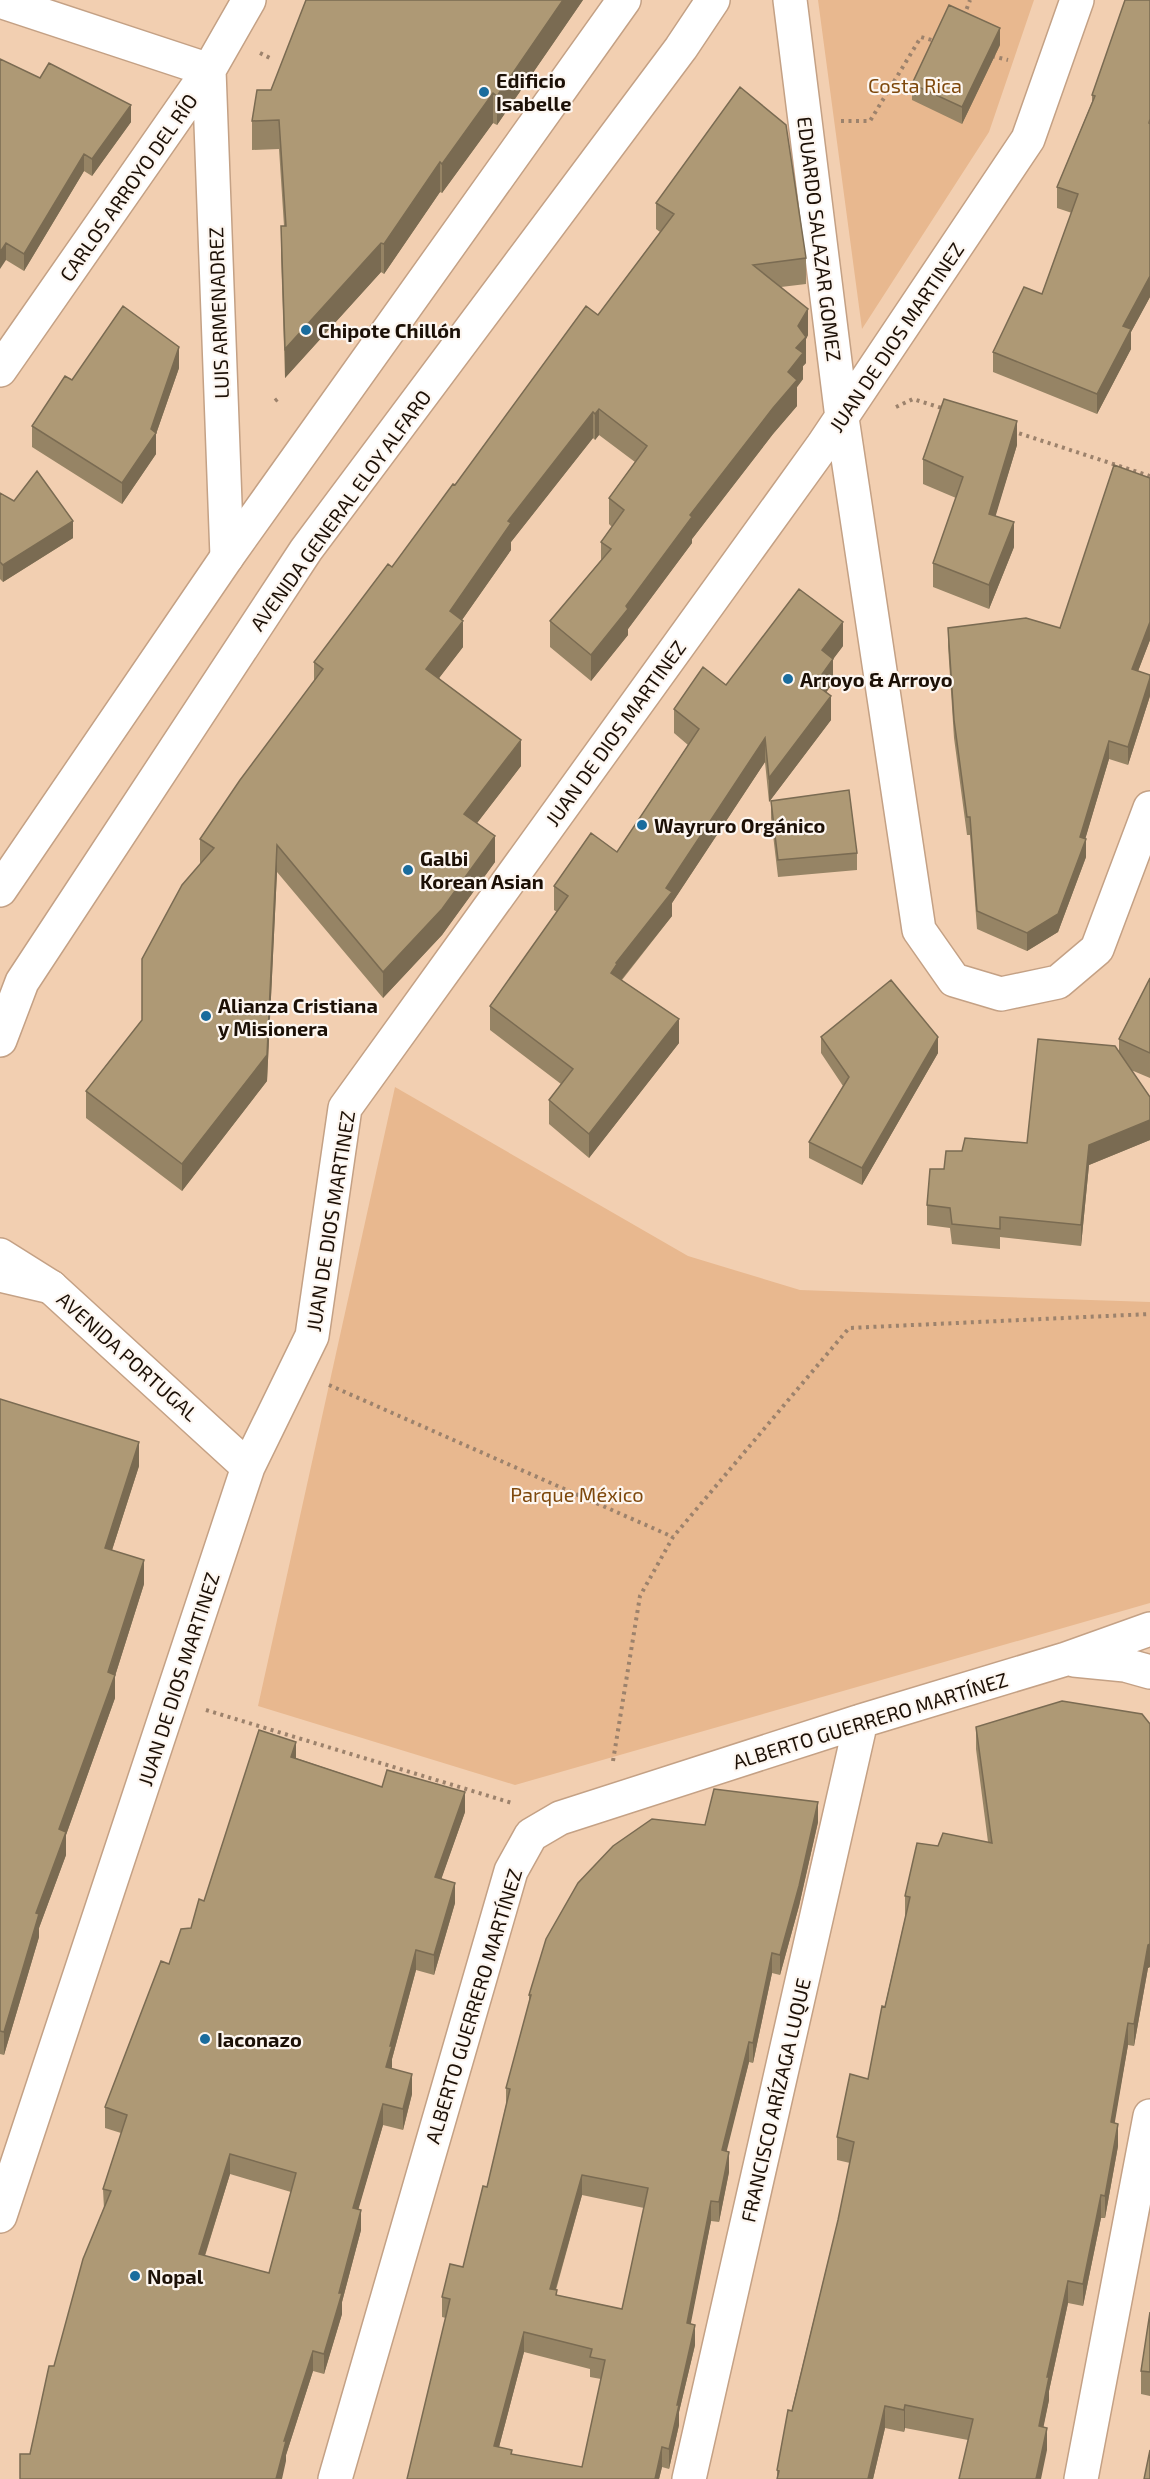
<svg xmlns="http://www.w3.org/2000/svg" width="1150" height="2479" viewBox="0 0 1150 2479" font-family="'Exo 2',sans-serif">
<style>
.green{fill:#e8b88f}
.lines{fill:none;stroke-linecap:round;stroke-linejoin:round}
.minor-casing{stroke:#c4a185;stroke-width:36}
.major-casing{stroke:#c4a185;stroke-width:36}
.path{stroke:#9c826c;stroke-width:4;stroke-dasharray:3 4.5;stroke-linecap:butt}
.minor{stroke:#fff;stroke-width:33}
.major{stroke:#fff;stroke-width:33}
.wall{fill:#968465;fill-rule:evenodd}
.shaded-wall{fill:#7a6b52}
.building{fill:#ae9975;stroke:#7a6b52;stroke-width:1.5;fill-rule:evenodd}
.poi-dot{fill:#1a6c9d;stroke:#fdf6f0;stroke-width:2}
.labels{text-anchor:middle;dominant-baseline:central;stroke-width:4.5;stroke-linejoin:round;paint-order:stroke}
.poi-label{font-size:20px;font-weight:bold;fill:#1c1006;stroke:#fdf6f0;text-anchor:start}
.park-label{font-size:20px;fill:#7e480c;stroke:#fdf6f0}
.street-label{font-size:20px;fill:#1c1006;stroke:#fdf6f0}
</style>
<rect width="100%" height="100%" fill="#f2cfb1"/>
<path class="green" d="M818 0H1034L989 132 862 329Z
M395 1087 688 1256 800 1290 1150 1302V1603L515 1785 258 1706Z"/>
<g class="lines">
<g class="minor-casing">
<path id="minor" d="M790 0 842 418 919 930 954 980 1001 994 1058 982 1097 949 1150 808
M0 1 209 70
M209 70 227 557
M0 370 209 70 249 0
M0 1255 51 1287 248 1467
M1074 1660 1125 1665 1150 1672
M0 2216 248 1467 312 1336 345 1108 823 445 1028 139 1077 0
M335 2479 511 1871 531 1835 560 1818 861 1721 1066 1659 1150 1629
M689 2479 861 1721
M1081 2479 1150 2116"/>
</g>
<g class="major-casing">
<path id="major" d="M0 890 227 557 624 0
M0 1040 22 982 306 550 681 48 713 0
M0 1275 51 1287"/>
</g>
<path class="path" d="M964 16 970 0
M260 53 270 58
M992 56 1008 60
M841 121H870L921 37 935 41
M275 401 280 397
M896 407 913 399 945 409
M1012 431 1150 476
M329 1385 673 1537
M206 1710 512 1803
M613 1761 640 1596 673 1537 849 1328 1150 1314"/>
<use href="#minor" class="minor"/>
<use href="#major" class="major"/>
</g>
<path class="wall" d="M583 0 497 125 493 123 442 193 440 192 384 274 381 272 285 378 281 255V226H284L279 149 252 150V121L271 90Z
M1150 0V297L1131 332V349L1097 414 993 372V352L1042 294 1072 213 1057 208V187L1092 102V95Z
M1000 45 962 124 912 100V84Z
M0 59 131 122 92 176 84 171 24 271 6 260Z
M656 203 806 258V284L781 287 808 335 806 339V363L803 366V379L797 387V406L773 434 692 539V543L628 629V635L591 681 550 647V621L601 560V542L612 527 609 524V498L635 462 599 435 595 440 593 438 511 542V550L462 620 463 647 439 678 521 766 477 823 495 862 442 935 383 998 277 872 267 1081 182 1191 86 1118V1091L142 1020 200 864V839L314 682V662L392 567 455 485 598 315 660 232 656 229Z
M179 368 156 434V454L122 504 32 447V426L72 380Z
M1017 445 995 516 1014 547 989 609 933 587V563L956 498 923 484V459Z
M1150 478V640L1138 671 1150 675V696L1128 765 1109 759 1085 839 1086 857 1058 932 1027 951 977 929 970 835H967L954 738 948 646V628H1060Z
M0 493 73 538 3 582 0 579Z
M843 646 833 659V683L826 692 831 720 769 802 765 762 672 903V916L622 980 679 1043 589 1158 549 1124V1100L561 1084 490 1030V1006L557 912 554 910V886L617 852 688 745 674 733V709L726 685Z
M771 801 857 853V870L778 877 771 818Z
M1150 978V1078L1131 1070 1150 1097V1140L1089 1165 1081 1246 1000 1237V1249L952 1244 950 1228 927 1225V1205L944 1169 962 1151 1027 1143 1119 1052V1039Z
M821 1037 938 1053 862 1185 809 1158V1142L843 1086 821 1053Z
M0 1399 139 1466 112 1550 144 1584 115 1676V1698L66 1835V1855L39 1928V1937L4 2055 0 2054Z
M1150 1724V1967L1148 1968 1134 2046 1128 2045 1114 2123 1118 2146 1105 2218H1101L1083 2306 1068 2303 1049 2391V2400L1043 2427 1047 2450 968 2440 905 2428 904 2432 885 2428 873 2479H777V2470L838 2220 850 2163 837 2160V2137L868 2079 905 1918V1896L938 1846 988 1842 976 1749V1727Z
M296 1758 382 1787 465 1812 441 1879 455 1903 434 1975 416 1970 392 2059 391 2068 412 2094 403 2130 383 2125 358 2209 361 2230 342 2302V2314L324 2374 313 2371 286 2455V2461L30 2454 54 2366 104 2209 103 2189 121 2133 105 2128V2107L169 1964 191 1928 204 1901ZM230 2174 291 2192 269 2273 205 2256Z
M818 1822 799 1906 780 1975 772 1973 753 2063 749 2062 726 2151 729 2172 719 2222 711 2221 690 2324 695 2345 679 2412V2425L669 2469 662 2467 659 2479H407L446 2318 442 2317V2297L463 2267 487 2187 506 2105V2088L529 2005V1995L705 1825ZM582 2195 644 2208 622 2309 557 2295 556 2290ZM524 2352 590 2369V2377L601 2379 582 2467 512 2455 499 2447Z
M1150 2312V2396L1141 2394V2371Z"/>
<path class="shaded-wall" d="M563 0H583L497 125V96Z
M1000 28V45L962 124V107Z
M493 93V123L442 193V164Z
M131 105V122L92 176V159Z
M84 154V171L24 271V254Z
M440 162V192L384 274V244Z
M6 243V260L0 269V252Z
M381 243V272L285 378V349Z
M1150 276V297L1131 332V349L1097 414V394L1123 326Z
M808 309V335L806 339V363L803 366V379L797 387V406L773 434 692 539V543L628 629V635L591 681V655L690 515 788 372 798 326Z
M179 347V368L156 434V454L122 504V483L151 429Z
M599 409V435L595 440V414Z
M593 412V438L511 542V550L450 637V611L508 521Z
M1017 421V445L989 538V514Z
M73 521V538L3 582V565Z
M1014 522V547L989 609V585Z
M463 621V647L426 695V669Z
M843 622V646L822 674V650Z
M1150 622V640L1132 687V669Z
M833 659V683L815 708V684Z
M1150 678V696L1128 765V747Z
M831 696V720L769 802V778Z
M765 738V762L672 903V916L617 985 611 973 616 963Z
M521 740V766L464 840V814Z
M1109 741V759L1082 850 1086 839V857L1058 932 1027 951V933L1080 837Z
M495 836V862L442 935 383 998V972Z
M277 845V872L267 1081 182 1191V1164Z
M679 1019V1043L589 1158V1134Z
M938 1037V1053L862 1185V1168Z
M1150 1120V1140L1089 1165 1081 1246V1225L1089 1145Z
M139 1442V1466L105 1572V1548Z
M144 1560V1584L115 1676V1698L66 1835V1855L39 1928V1937L4 2055V2032L36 1913 59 1829Z
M296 1742V1762L291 1757Z
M465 1792V1812L435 1897V1877Z
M818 1802V1822L799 1906 780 1975V1955Z
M455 1883V1903L434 1975V1955Z
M1150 1944V1967L1148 1968 1134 2046V2024L1148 1945Z
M416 1950V1970L392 2059V2067L386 2087V2067L390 2046Z
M772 1953V1973L753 2063V2043Z
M1128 2023V2045L1111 2145V2122Z
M749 2042V2062L722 2170V2150Z
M412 2074V2094L403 2130V2109Z
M383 2104V2125L353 2228V2208Z
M1118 2124V2146L1105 2218V2196Z
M729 2152V2172L719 2222V2202Z
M230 2154V2174L199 2274V2254Z
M582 2175V2195L550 2309V2289Z
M1101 2195V2218L1083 2306V2284Z
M711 2201V2221L687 2343V2323Z
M361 2210V2230L342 2302V2314L324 2374V2354Z
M1068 2281V2303L1049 2391V2400L1039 2449V2426L1047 2377Z
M695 2325V2345L679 2412V2425L669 2469V2449L677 2405Z
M524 2332V2352L494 2466V2446Z
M313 2351V2371L286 2455V2461L282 2479H276L284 2441Z
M905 2405V2428L904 2432V2410Z
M885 2406V2428L873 2479H868Z
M1047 2428V2450L1041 2479H1036Z
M662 2447V2467L659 2479H655Z"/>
<path class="building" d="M306 0H563L497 96 493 93 442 164 440 162 384 244 381 243 285 349 281 226H286L279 120 252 121 257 90H271Z
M1125 0H1150V119L1149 123 1150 124V276L1123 326 1131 329 1097 394 993 352 1024 287 1042 294 1078 194 1057 187 1095 96 1092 95Z
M949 5 1000 28 962 107 912 84Z
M0 59 40 78 49 63 131 105 92 159 84 154 24 254 6 243 0 252Z
M740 87 786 125 806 258 753 265 808 309 798 326 806 337 796 348 803 353 788 372 797 380 773 408 690 515 692 517 626 606 628 609 591 655 550 621 611 549 601 542 624 510 609 498 647 446 599 409 595 414 593 412 508 521 511 523 450 611 463 621 426 669 521 740 464 814 495 836 442 909 383 972 277 845 267 1055 182 1164 86 1091 142 1020V959L182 885 214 848 200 839 240 780 323 669 314 662 388 564 392 567 453 484 455 485 586 306 598 315 674 214 656 203Z
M123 306 179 347 151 429 156 433 122 483 32 426 65 376 72 380Z
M944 399 1017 421 989 514 1014 522 989 585 933 563 963 477 923 459Z
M1114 465 1150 478V622L1132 669 1150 675V678L1128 747 1109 741 1080 837 1086 839 1058 914 1027 933 977 911 970 817H967L954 720 948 628 1026 618 1060 628Z
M37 471 73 521 3 565 0 562V493L14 501Z
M799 589 843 622 822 650 833 659 815 684 831 696 769 778 765 738 666 888 672 892 616 963 617 964 611 973 679 1019 589 1134 549 1100 573 1069 490 1006 568 896 554 886 591 833 617 852 699 729 674 709 703 667 726 685Z
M849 790 857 853 778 860 771 801Z
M1150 978V1053L1119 1039Z
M891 980 938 1037 862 1168 809 1142 849 1077 821 1037Z
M1038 1039 1115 1046 1150 1097V1120L1089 1145 1081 1225 1000 1217V1229L952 1224 950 1208 927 1205 930 1169H944L946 1151H962L965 1138 1027 1143Z
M0 1399 139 1442 105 1548 144 1560 108 1672 115 1675 59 1829 66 1832 36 1913 39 1914 4 2032 0 2031Z
M1062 1701 1142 1714 1150 1724V1944L1148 1945 1134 2024 1128 2023 1111 2122 1118 2124 1105 2196 1101 2195 1083 2284 1068 2281 1047 2377H1049L1039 2426 1047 2428 1036 2479H959L973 2419 905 2405 904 2410 885 2406 868 2479H777L779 2471 777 2470 788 2410 792 2411 838 2220 854 2142 837 2137 850 2074 868 2079 882 2006 885 2007 910 1897 905 1896 917 1843 938 1846 943 1833 992 1843 976 1727Z
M259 1730 296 1742 291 1757 382 1787 387 1770 465 1792 435 1877 455 1883 434 1955 416 1950 390 2046H392L386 2067 412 2074 403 2109 383 2104 353 2208 361 2210 339 2293H342L324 2354 313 2351 284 2441H286L276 2479H20V2454H30L49 2366H54L83 2259 111 2191 103 2189 127 2115 105 2107 161 1961 169 1964 181 1929 191 1928 199 1899 204 1901ZM230 2154 296 2173 269 2273 199 2254Z
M714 1789 818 1802 799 1886 780 1955 772 1953 753 2043 749 2042 722 2150 729 2152 719 2202 711 2201 687 2323 695 2325 677 2405H679L669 2449 662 2447 655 2479H407L450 2299 442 2297 450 2264 463 2267 483 2186 487 2187 510 2089 506 2088 531 1995H529L546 1939 578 1883 613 1846 652 1819 705 1825ZM582 2175 648 2188 622 2309 556 2295 557 2290 550 2289ZM524 2332 592 2349 590 2357 605 2360 582 2467 511 2454 512 2450 494 2446Z
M1150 2312V2372L1141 2371Z
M1150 2450V2479H1144Z"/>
<g class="poi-dot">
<circle cx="484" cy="92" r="6"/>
<circle cx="306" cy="330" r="6"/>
<circle cx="788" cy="679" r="6"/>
<circle cx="642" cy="825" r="6"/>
<circle cx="408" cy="870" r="6"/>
<circle cx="206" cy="1016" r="6"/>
<circle cx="205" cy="2039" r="6"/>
<circle cx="135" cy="2276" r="6"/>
</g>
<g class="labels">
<g class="poi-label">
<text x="496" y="80">Edificio<tspan x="496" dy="23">Isabelle</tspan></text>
<text x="318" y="330">Chipote Chillón</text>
<text x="800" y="679">Arroyo &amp; Arroyo</text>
<text x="654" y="825">Wayruro Orgánico</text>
<text x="420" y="858">Galbi<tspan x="420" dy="23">Korean Asian</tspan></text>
<text x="218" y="1005">Alianza Cristiana<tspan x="218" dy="23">y Misionera</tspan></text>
<text x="217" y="2039">Iaconazo</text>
<text x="147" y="2276">Nopal</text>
</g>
<g class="park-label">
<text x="915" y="85">Costa Rica</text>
<text x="577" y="1494">Parque México</text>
</g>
<g class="street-label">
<text transform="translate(128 187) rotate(-55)">CARLOS ARROYO DEL RÍO</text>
<text transform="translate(820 239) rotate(83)">EDUARDO SALAZAR GOMEZ</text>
<text transform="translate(218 313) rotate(-92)">LUIS ARMENADREZ</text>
<text transform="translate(896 337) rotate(-56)">JUAN DE DIOS MARTINEZ</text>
<text transform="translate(340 510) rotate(-54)">AVENIDA GENERAL ELOY ALFARO</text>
<text transform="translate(615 733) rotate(-54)">JUAN DE DIOS MARTINEZ</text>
<text transform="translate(330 1221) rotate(-81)">JUAN DE DIOS MARTINEZ</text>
<text transform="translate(128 1356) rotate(42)">AVENIDA PORTUGAL</text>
<text transform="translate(178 1679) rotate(-72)">JUAN DE DIOS MARTINEZ</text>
<text transform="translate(870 1720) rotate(-17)">ALBERTO GUERRERO MARTÍNEZ</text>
<text transform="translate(473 2006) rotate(-73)">ALBERTO GUERRERO MARTÍNEZ</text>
<text transform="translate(775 2100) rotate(-77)">FRANCISCO ARÍZAGA LUQUE</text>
</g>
</g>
</svg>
